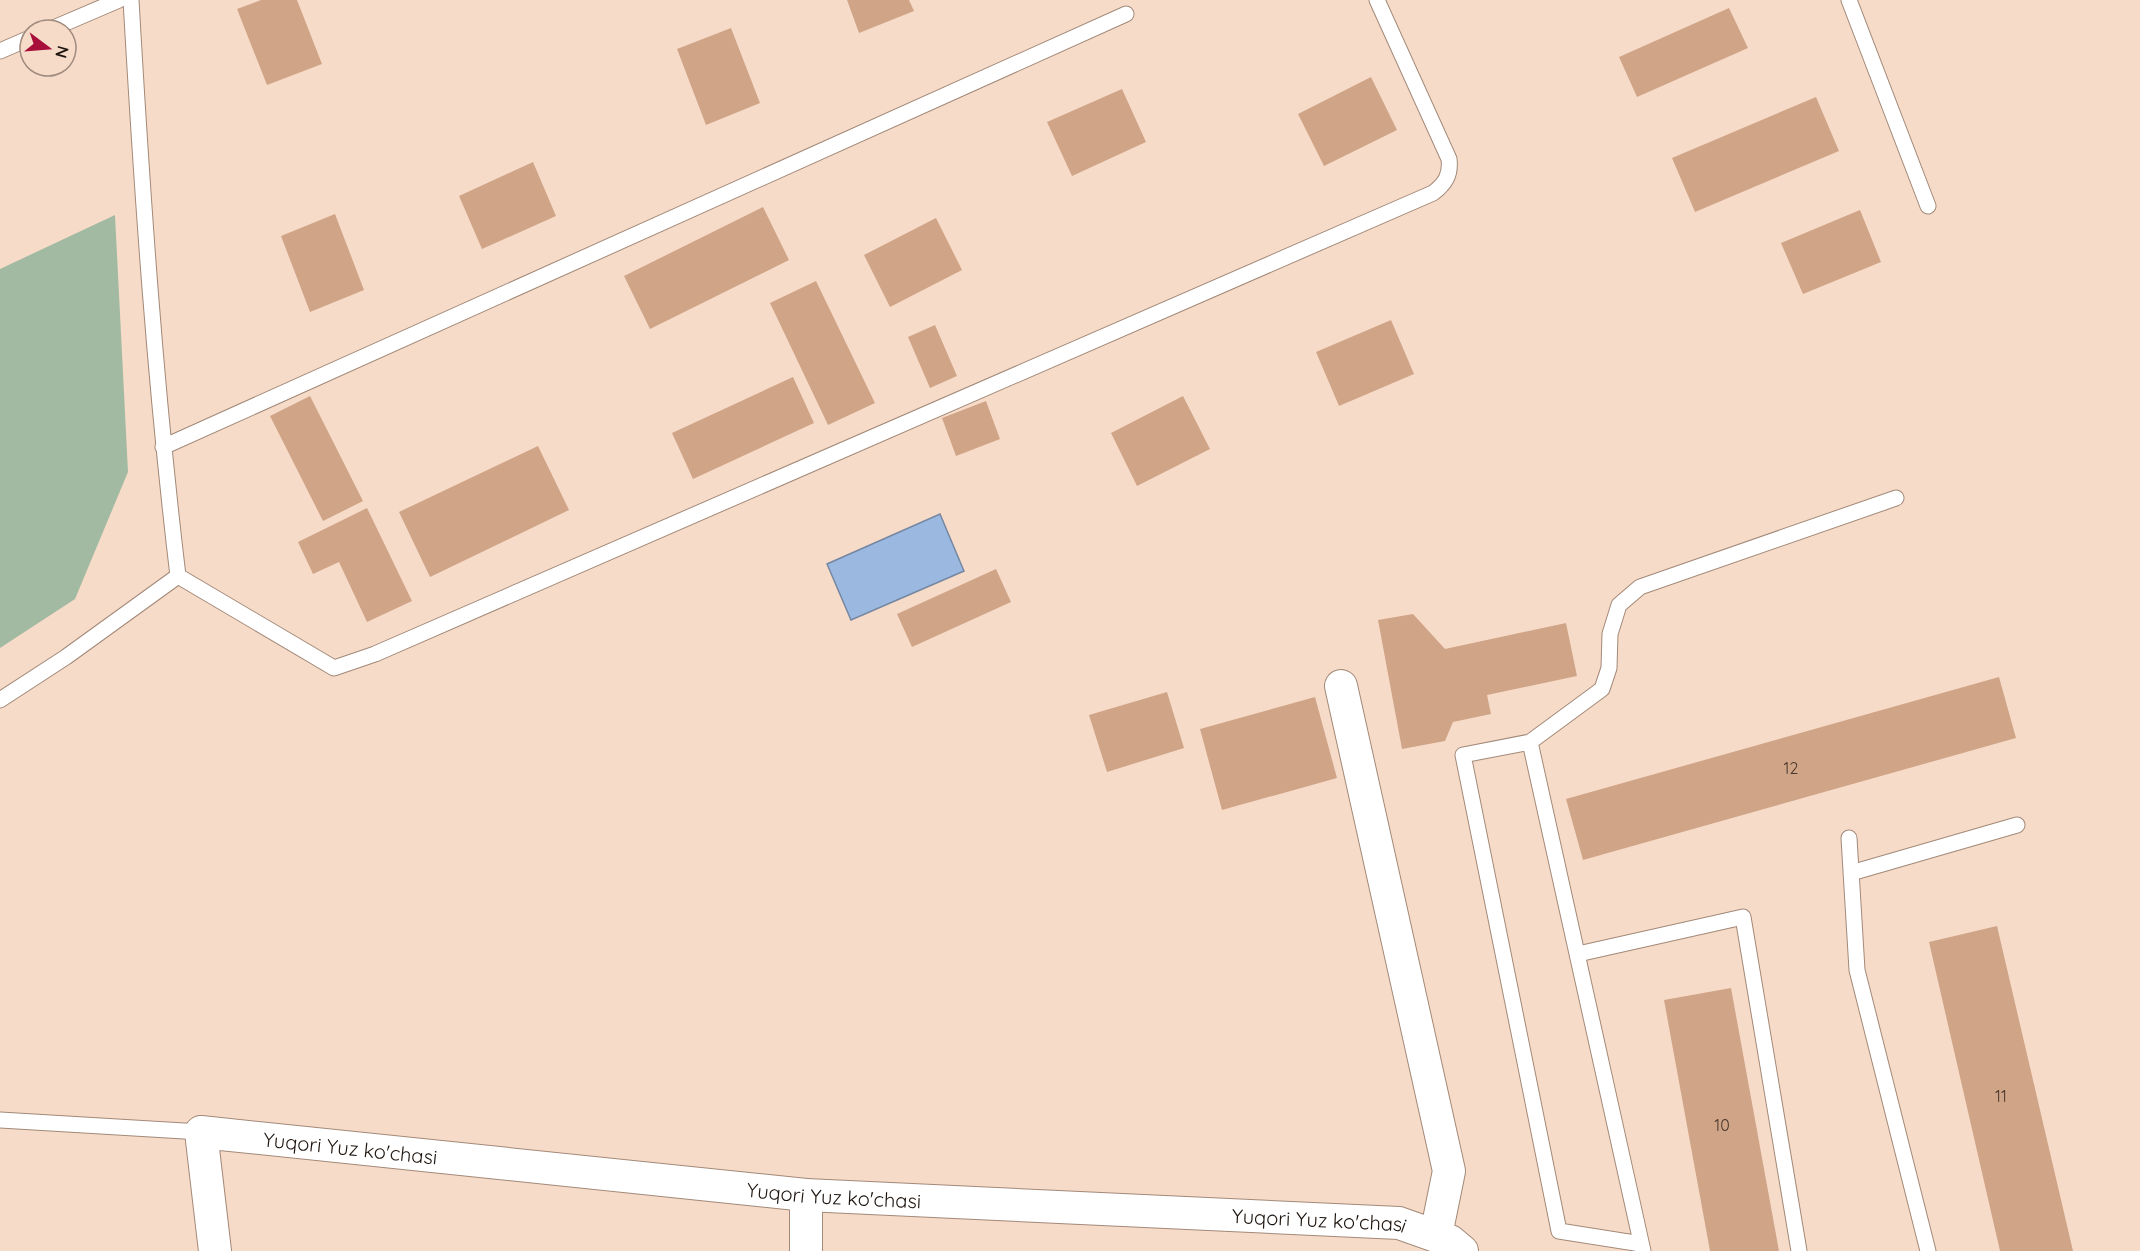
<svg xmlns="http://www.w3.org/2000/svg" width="2140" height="1251" viewBox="0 0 2140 1251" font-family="Quicksand,sans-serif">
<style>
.green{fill:#a2baa1}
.water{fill:#9bb8e0;stroke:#7587a1;stroke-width:1.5}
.building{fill:#d0a487}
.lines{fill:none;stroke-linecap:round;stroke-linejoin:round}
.service-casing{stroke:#a28978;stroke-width:17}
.minor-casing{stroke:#a28978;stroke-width:34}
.service{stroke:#fff;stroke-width:15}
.minor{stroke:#fff;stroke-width:32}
.labels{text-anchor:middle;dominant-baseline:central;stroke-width:4.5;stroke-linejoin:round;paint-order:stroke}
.number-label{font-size:16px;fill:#4a382c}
.street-label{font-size:20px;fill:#1d140e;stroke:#f7dbc9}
</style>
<rect width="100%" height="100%" fill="#f7dbc9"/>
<path class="green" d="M115 215 128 472 75 599 0 648V269Z"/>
<path class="water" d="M940 514 964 571 851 620 827 564Z"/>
<path class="building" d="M261 0H297L322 64 267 85 237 9Z
M847 0H909L914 11 859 33Z
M1729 8 1748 48 1637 97 1619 57Z
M731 28 760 103 706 125 677 49Z
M1371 77 1397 130 1324 166 1298 114Z
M1122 89 1146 142 1072 176 1047 122Z
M1816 97 1839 151 1695 212 1672 158Z
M533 162 556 216 482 249 459 196Z
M763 207 789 260 650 329 624 276Z
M1860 210 1881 262 1803 294 1781 243Z
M335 214 364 290 310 312 281 236Z
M936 218 962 270 890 307 864 255Z
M816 281 875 403 828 425 770 303Z
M1391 320 1414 374 1339 406 1316 352Z
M935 325 957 376 930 388 908 337Z
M793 377 814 423 693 479 672 433Z
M310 396 363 501 323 521 270 416Z
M1183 396 1210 449 1137 486 1111 433Z
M986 401 1000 439 956 456 942 418Z
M538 446 569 510 430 577 399 512Z
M367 508 412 601 367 622 339 562 313 574 298 542Z
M996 569 1011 602 912 647 897 614Z
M1413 614 1445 649 1566 623 1577 676 1487 695 1491 714 1453 722 1445 741 1402 749 1378 620Z
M1999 677 2016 738 1583 860 1566 799Z
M1167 692 1184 748 1107 772 1089 715Z
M1315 697 1337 778 1222 810 1200 729Z
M1997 926 2073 1251H2000L1929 942Z
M1731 988 1779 1251H1710L1664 1000Z"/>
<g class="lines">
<g class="service-casing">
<path id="service" d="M131 0C142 192 155 384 178 576
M1849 0 1928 206
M49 30 119 0
M0 51 30 38
M163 447 1126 14
M178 576 334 668 375 654 1433 193C1445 184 1451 175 1449 159L1377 0
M0 700 66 657 178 576
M1530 742 1643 1251
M1849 838 1857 970 1928 1251
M1851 873 2017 825
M1578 954 1743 917 1799 1251
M0 1120 201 1132
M1641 1244 1559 1231 1463 755 1530 742 1602 689 1609 668 1610 634 1619 605 1640 587 1896 498"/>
</g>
<g class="minor-casing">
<g id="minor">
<path d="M1341 686 1449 1171 1436 1235"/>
<path d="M806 1195V1251"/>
<path id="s1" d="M215 1251 201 1132 806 1195 1399 1223 1450 1241 1462 1251"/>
</g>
</g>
<use href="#service" class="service"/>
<use href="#minor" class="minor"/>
</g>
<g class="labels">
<g class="number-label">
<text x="1791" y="768">12</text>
<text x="2001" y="1096">11</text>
<text x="1722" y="1125">10</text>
</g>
<g class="street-label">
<text stroke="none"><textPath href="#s1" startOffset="270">Yuqori Yuz ko'chasi</textPath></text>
<text stroke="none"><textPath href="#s1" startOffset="756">Yuqori Yuz ko'chasi</textPath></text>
<text stroke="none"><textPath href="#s1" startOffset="1242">Yuqori Yuz ko'chasi</textPath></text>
</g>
</g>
<g transform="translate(48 48) rotate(106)"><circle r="28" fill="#f7dbc9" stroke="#a08b7e" stroke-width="1.5"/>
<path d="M0-4.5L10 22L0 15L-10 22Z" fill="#a70e39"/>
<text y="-9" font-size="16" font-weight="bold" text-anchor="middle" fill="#1d140e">N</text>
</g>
</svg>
